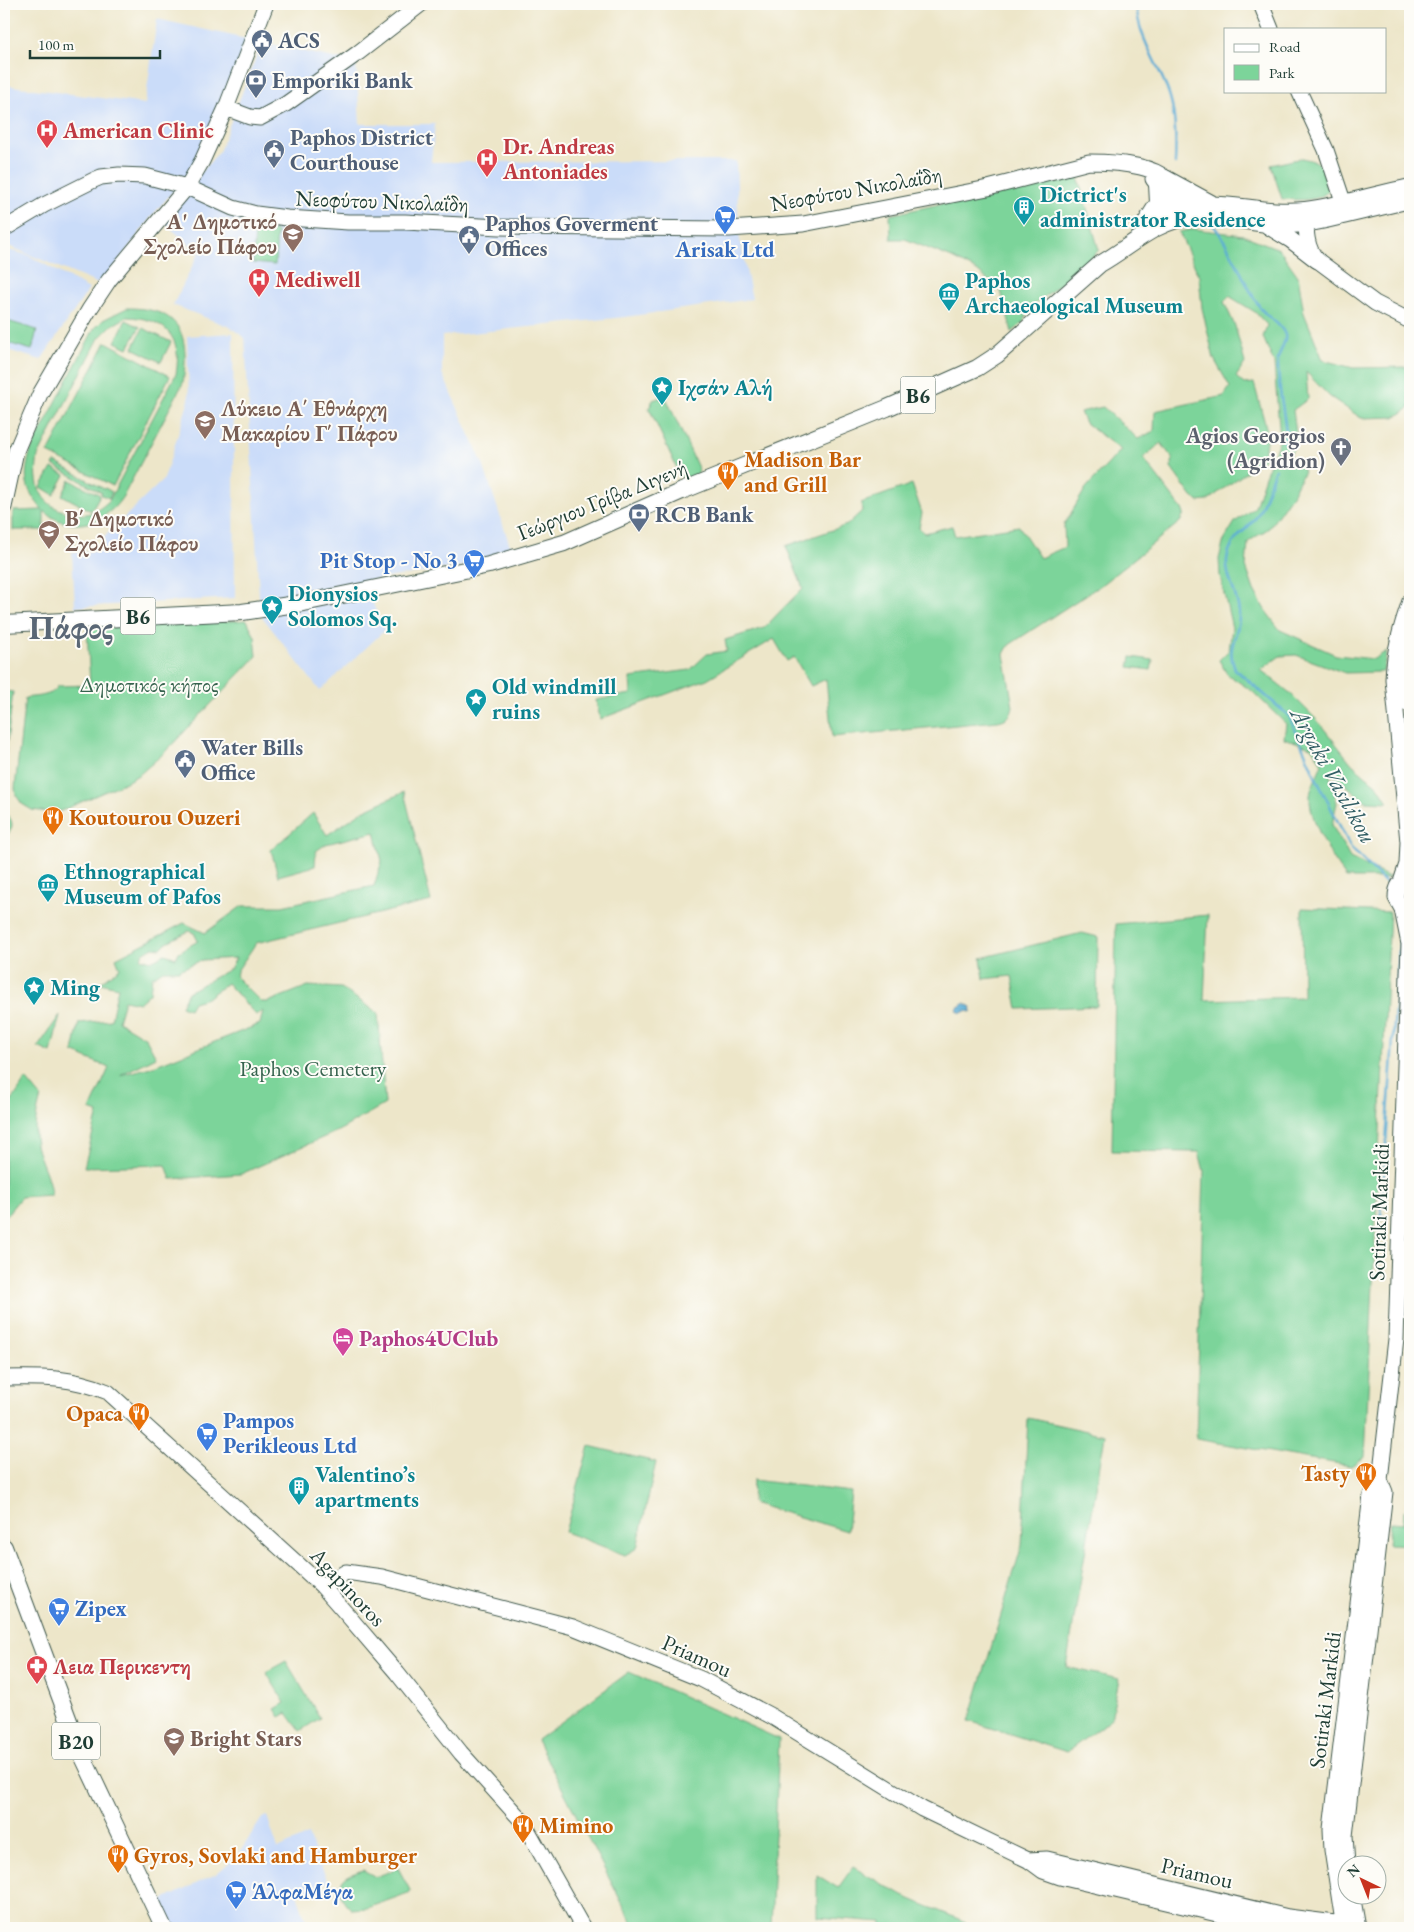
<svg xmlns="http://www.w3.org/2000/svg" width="1414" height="1932" viewBox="0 0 1414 1932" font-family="'EB Garamond',serif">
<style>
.built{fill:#cadcf9}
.green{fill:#7cd49a;stroke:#4e8867;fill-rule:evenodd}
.water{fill:#5aacd5;stroke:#3c7484}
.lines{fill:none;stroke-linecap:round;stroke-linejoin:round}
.stream{stroke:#5aacd5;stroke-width:2.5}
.secondary-casing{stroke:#3e564a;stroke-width:17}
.primary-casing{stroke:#3e564a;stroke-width:18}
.secondary{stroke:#fff;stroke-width:15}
.primary{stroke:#fff;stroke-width:16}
.labels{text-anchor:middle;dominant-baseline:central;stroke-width:4;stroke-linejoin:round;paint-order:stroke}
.shield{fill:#fdfcf7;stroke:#62766e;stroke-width:1}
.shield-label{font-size:21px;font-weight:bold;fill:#1f3d34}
.service-label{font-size:22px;font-weight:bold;fill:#4e5e75;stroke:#fdfcf7;text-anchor:start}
.health-label{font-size:22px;font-weight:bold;fill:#be3a42;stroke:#fdfcf7;text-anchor:start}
.street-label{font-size:22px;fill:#1f3d34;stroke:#fdfcf7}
.culture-label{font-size:22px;font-weight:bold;fill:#0d838f;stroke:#fdfcf7;text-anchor:start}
.education-label{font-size:22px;font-weight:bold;fill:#785e54;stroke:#fdfcf7;text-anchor:start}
.shop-label{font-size:22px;font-weight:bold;fill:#366cbe;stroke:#fdfcf7;text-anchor:start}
.worship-label{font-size:22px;font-weight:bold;fill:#5b616d;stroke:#fdfcf7;text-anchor:end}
.food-label{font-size:22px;font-weight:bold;fill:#c56008;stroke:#fdfcf7;text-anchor:start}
.park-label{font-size:22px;fill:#36634e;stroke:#fdfcf7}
.hotel-label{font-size:22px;font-weight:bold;fill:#b23c85;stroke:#fdfcf7;text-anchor:start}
.water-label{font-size:24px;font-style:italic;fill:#315e64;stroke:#fdfcf7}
.town-label{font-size:32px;font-weight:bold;fill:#5a6775;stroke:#fdfcf7}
</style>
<rect width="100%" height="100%" fill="#fdfcf7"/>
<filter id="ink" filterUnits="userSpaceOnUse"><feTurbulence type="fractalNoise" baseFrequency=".02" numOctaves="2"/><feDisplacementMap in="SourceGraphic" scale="10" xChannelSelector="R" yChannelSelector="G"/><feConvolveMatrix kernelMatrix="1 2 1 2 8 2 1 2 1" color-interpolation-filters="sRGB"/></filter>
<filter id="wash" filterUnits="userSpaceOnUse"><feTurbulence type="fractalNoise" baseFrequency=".0096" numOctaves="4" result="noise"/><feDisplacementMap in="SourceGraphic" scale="20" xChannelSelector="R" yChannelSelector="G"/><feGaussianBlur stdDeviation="1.12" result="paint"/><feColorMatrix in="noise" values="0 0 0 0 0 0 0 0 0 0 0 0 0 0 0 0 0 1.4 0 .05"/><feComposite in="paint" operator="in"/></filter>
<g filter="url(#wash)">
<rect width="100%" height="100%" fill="#ede6c9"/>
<path class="built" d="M157 19 251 40 192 169 152 216 101 285 4 244V85L145 104Z
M262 42 356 63 360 124H435L431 162 736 161 739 235 752 299 625 317 442 336V373L483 464 512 552 458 567 366 581 375 609 385 630 320 691 260 614 245 338 230 327 173 305 199 253 160 219 219 152Z
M4 249 28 255 89 289 41 360 4 349Z
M233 333 235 598 75 607 72 552 103 551V538L164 479 189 400 187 336Z
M267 1816 278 1849 308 1835 328 1882 297 1894 308 1926 301 1928H174L161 1901 216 1874 238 1855 262 1818Z"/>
<path class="green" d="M1302 158C1323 163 1325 165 1332 185 1324 203 1300 200 1282 199L1271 165Z
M1077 174 1099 250 1083 266 1029 309 1023 323 1012 332 1001 291 977 271 952 258 905 239H891L890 215Z
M255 229 277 231 275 265 253 263Z
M1194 229 1243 235 1279 249 1298 276 1304 313 1323 360 1353 368 1410 367V408L1395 417 1361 418 1329 396 1306 372 1308 399 1293 410 1297 441 1286 462H1298L1304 471 1292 495 1269 528 1248 542 1246 567 1254 590 1265 610 1280 630 1336 655 1374 659 1387 651 1383 672 1345 673 1296 655 1280 656 1261 670 1290 693 1317 720 1352 764 1378 786 1388 802 1365 801 1329 771 1337 803 1332 825 1350 858 1391 878H1346C1332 858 1309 821 1310 796 1311 786 1319 773 1322 763L1311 747 1284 738 1286 724 1252 691 1227 674 1219 660 1229 650 1232 628 1220 576 1219 559 1224 540 1235 522 1255 507 1265 476 1280 439 1274 363 1263 337 1267 325 1255 312 1229 296 1224 302 1235 326 1245 363 1236 377 1244 384 1254 383 1267 431 1264 459 1207 501 1199 502 1192 497 1171 468 1173 459 1161 443 1143 458 1182 509 1184 514 1180 522 1101 585 1009 645 1004 654 1013 707C1011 717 1007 719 998 721L832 737 826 679 811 686 794 657 787 661 774 639 707 679 600 719 596 700 631 694 630 678 690 670 707 654 727 651 725 640 764 628 803 588 786 546 847 525 862 511 861 503 912 484 922 513 919 528 925 533 952 526 955 536 1019 526 1040 558 1065 547 1064 525 1086 488 1121 450 1085 423 1080 412 1103 407 1138 439 1154 431 1155 411 1224 396 1230 387 1214 359 1202 308 1199 276 1179 232Z
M127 308C181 308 190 334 183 383L125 493C108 523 72 536 44 511V530H13V511L43 510C24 489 23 476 31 450L94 329 103 320ZM127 317C164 318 183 336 176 374L109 501C104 505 99 510 93 512 86 515 77 515 70 513 40 506 33 485 38 456L99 338 111 326Z
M4 320 37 330 32 350 4 342Z
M126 320 140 327 128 348 115 342Z
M143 328 171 342 161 362 133 348Z
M106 342 170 376 113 486 48 453Z
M661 397 667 400 699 470 695 480 686 481 681 477 649 408 653 400Z
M55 462 104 489 105 488 112 492 109 498 101 495 102 493 53 465Z
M52 468 65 475 54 495 41 487Z
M70 480 100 495 91 511 62 495Z
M247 620 255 637 257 656 164 753 140 774 126 782 61 811 48 812 32 810 22 804 16 795 15 788 25 698C36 696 53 697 58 686L90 685 87 629Z
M1131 657 1153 660 1151 670 1129 667Z
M4 691 13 692 4 768Z
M404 792 431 901 256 943 237 971 236 977 261 1002H268L308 986 341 988 378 1013 385 1104 340 1130 241 1174 171 1179 166 1165 84 1167 98 1113 90 1110 109 1068 73 1052 79 1023 111 1020 118 987 100 983 120 968 116 958 184 923 205 933 242 906H282L374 886 382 861 375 832 326 844 316 851 315 866 278 876 271 850 313 813 327 835 363 811ZM189 931 194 933 198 941 179 952 176 958 165 954 151 961 141 958 143 953 153 947 161 948 167 942ZM236 958 230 969 188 992 181 1006 189 1009 193 1002 207 998 227 983 256 1015 263 1011 260 1024 151 1067 120 1075 156 1057 146 1038 118 1021 124 1000 139 1003 150 993 152 977 163 970H179L202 960Z
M4 813C15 819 14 831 4 837Z
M1302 908 1390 912 1365 1457 1351 1466 1196 1439 1204 1171 1199 1152 1112 1151 1116 924 1208 915 1204 1000 1303 997Z
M1082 933 1098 937 1097 1006 1018 1009 1012 976 984 979 981 958Z
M60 1015 51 1053 38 1047Z
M26 1079 41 1097C37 1111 33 1129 36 1145 40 1162 50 1177 51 1195L21 1197 4 1218V1113Z
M1028 1418 1105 1435 1066 1667 1119 1679 1111 1719 1067 1752 969 1721 1022 1545Z
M589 1446 656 1462 637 1548 625 1555 565 1532Z
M753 1480 851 1492 847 1531 752 1503Z
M1404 1510 1410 1511V1545L1388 1544 1390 1522 1403 1523Z
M286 1661 320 1718 300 1731 287 1713 280 1717 275 1709 285 1703 266 1672Z
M629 1672 779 1739 771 1928H635L537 1740Z
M853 1867 903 1896 966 1922 968 1928H882V1922L817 1917V1875L838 1888Z
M398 1868 411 1892 367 1908 351 1909C343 1902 335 1889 344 1879 348 1875 357 1872 363 1870L376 1877Z"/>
<path class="water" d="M965 1003 972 1007 971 1012 965 1011 962 1013 958 1012 957 1008Z"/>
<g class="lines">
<path class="stream" d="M1136 4C1139 41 1158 62 1169 94 1176 115 1176 143 1175 164
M1214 226C1235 252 1243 284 1262 310 1268 318 1282 324 1285 335 1287 341 1279 351 1278 360 1277 381 1284 411 1286 433L1284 442
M1275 469C1269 484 1265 502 1257 516 1247 531 1229 539 1227 560 1225 578 1240 597 1239 616 1239 637 1225 647 1235 669L1289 716 1318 782 1351 848 1386 883
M1381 1219 1400 935"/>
</g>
</g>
<g filter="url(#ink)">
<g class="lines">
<g class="secondary-casing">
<path id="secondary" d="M1261 4 1271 29
M1299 91 1326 150 1347 213
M226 108 250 117 260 118 286 104 358 53 421 4
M1153 179 1183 218
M1306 211C1306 229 1305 247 1317 260L1375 303 1410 321
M4 229 44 205 94 180 101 177 119 175 145 176 187 187 233 208 256 214 287 218 348 222H405L500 227 729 229 803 224 988 188 1089 162C1110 162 1149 164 1165 178 1177 187 1184 203 1191 217
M4 507 16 451 40 394 89 310 109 280 187 187 202 161 226 108 266 4
M1404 703V663L1410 635
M1409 878C1399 881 1396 888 1396 898L1402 909 1410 912
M1401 882 1407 864 1408 842 1393 679C1394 651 1401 627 1410 601
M4 1378C42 1377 72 1377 108 1392L299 1565 322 1586 350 1618 397 1673 461 1753 523 1822 583 1928
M322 1586 346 1572 382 1577 573 1627 701 1679 771 1716 922 1809 1028 1860 1043 1871 1060 1877 1230 1917 1290 1928
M1028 1860 1047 1859 1288 1917 1343 1924 1357 1923
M1347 1864 1345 1836 1385 1492 1380 1480
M1352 1894 1358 1928
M1344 1928 1332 1850 1331 1829 1371 1495 1380 1480 1396 1339 1409 944 1402 909"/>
</g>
<g class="primary-casing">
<path id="primary" d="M1165 178 1211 203
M1151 220C1208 188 1247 216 1305 210 1340 206 1375 194 1410 187
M1146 222 1158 203 1157 184
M1268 226 1291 240 1317 260
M4 624 242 612 303 603 489 565 564 543 682 491 887 408 977 368 997 355 1100 264C1130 247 1155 221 1191 217 1222 213 1252 225 1283 225 1305 226 1325 220 1347 215 1368 210 1389 205 1410 200
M4 1547 81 1753 164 1928"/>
</g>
<use href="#secondary" class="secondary"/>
<use href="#primary" class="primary"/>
</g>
</g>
<defs>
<g id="civic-pin" transform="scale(1.125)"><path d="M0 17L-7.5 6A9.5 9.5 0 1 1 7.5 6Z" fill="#5c6f8a" stroke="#fdfcf7"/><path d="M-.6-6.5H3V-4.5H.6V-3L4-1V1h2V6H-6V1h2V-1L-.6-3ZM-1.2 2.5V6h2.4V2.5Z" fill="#fff"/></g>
<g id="bank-pin" transform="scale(1.125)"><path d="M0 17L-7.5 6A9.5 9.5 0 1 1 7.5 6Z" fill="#5c6f8a" stroke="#fdfcf7"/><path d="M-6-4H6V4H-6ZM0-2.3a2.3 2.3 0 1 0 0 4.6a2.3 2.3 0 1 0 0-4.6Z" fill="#fff"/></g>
<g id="hospital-pin" transform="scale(1.125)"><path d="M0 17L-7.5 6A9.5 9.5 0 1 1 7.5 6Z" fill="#e0444e" stroke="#fdfcf7"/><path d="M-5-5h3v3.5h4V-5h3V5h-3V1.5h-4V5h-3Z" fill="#fff"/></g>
<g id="building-pin" transform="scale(1.125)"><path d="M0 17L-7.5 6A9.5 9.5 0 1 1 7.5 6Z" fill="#0f9aa8" stroke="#fdfcf7"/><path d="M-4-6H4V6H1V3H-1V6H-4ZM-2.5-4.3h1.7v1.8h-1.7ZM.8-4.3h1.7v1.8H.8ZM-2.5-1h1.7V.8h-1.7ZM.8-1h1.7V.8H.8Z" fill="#fff"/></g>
<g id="supermarket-pin" transform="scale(1.125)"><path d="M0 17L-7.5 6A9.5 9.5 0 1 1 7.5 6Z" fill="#3f7fe0" stroke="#fdfcf7"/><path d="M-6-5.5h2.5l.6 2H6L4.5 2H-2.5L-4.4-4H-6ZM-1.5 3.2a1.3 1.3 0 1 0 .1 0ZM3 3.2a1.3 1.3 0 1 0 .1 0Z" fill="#fff"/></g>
<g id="school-pin" transform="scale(1.125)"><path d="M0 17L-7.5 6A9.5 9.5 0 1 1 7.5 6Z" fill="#8d6e63" stroke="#fdfcf7"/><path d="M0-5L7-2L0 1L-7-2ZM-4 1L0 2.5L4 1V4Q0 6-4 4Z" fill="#fff"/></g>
<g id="museum-pin" transform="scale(1.125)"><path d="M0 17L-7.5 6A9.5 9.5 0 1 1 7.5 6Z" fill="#0f9aa8" stroke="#fdfcf7"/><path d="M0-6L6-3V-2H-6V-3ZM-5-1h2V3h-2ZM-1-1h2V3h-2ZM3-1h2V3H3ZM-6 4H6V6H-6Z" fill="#fff"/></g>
<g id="sight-pin" transform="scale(1.125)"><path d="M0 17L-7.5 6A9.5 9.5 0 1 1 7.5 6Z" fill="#0f9aa8" stroke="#fdfcf7"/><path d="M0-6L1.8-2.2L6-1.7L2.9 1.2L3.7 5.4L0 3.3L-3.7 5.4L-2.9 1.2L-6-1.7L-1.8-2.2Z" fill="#fff"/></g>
<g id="church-pin" transform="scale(1.125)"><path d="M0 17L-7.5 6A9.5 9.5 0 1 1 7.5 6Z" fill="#6b7280" stroke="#fdfcf7"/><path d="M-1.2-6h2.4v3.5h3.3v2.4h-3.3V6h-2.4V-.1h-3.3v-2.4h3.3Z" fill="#fff"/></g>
<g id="restaurant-pin" transform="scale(1.125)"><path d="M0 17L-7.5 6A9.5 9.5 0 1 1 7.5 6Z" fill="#e8710a" stroke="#fdfcf7"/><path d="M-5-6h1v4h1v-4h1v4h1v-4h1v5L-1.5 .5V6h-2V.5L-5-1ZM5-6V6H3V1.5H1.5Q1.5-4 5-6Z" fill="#fff"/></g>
<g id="hotel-pin" transform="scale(1.125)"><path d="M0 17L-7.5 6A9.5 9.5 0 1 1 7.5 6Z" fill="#d1479c" stroke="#fdfcf7"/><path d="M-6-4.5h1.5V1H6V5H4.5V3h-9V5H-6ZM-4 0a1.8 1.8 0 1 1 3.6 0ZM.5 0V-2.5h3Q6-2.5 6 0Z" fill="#fff"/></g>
<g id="pharmacy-pin" transform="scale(1.125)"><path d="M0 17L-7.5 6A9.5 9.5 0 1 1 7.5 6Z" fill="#e0444e" stroke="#fdfcf7"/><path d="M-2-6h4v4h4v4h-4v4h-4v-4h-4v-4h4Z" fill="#fff"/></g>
</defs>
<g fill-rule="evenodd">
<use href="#civic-pin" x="262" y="40"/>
<use href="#bank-pin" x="256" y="80"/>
<use href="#hospital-pin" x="47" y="130"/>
<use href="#civic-pin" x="274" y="150"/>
<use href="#hospital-pin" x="487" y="159"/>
<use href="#building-pin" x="1024" y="207"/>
<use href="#supermarket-pin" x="725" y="216"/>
<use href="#school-pin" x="293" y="234"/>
<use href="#civic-pin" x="469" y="236"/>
<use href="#hospital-pin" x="259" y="279"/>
<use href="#museum-pin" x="949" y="293"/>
<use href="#sight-pin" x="662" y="387"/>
<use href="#school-pin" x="205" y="421"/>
<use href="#church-pin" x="1341" y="448"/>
<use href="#restaurant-pin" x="728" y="472"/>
<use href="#bank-pin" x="639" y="514"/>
<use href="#school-pin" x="49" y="531"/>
<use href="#supermarket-pin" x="474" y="560"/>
<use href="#sight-pin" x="272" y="606"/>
<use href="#sight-pin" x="476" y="699"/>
<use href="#civic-pin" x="185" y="760"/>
<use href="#restaurant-pin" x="53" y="817"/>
<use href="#museum-pin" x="48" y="884"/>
<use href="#sight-pin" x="34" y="987"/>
<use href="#hotel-pin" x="343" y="1338"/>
<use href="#restaurant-pin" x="139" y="1413"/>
<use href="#supermarket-pin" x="207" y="1433"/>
<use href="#restaurant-pin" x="1366" y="1473"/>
<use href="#building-pin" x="299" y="1487"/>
<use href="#supermarket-pin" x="59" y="1608"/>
<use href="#pharmacy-pin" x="37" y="1666"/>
<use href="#school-pin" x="174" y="1738"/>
<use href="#restaurant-pin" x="523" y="1825"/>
<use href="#restaurant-pin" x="118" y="1855"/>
<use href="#supermarket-pin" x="236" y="1891"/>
</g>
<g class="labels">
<g class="shield">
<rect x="900.5" y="376.5" width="35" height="37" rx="4"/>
<rect x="120.5" y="597.5" width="35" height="37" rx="4"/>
<rect x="52" y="1722.5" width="48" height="37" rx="4"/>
</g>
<g class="shield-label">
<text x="918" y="395">B6</text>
<text x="138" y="616">B6</text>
<text x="76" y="1741">B20</text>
</g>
<g class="service-label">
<text x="278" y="40">ACS</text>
<text x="272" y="80">Emporiki Bank</text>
<text x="290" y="137">Paphos District<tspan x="290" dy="25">Courthouse</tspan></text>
<text x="485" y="223">Paphos Goverment<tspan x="485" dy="25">Offices</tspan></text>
<text x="655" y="514">RCB Bank</text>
<text x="201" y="747">Water Bills<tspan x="201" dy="25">Office</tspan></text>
</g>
<g class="health-label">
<text x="63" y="130">American Clinic</text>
<text x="503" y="146">Dr. Andreas<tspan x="503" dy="25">Antoniades</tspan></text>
<text x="275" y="279">Mediwell</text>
<text x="53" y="1666">Λεια Περικεντη</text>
</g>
<g class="street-label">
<text transform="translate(856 189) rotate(-10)">Νεοφύτου Νικολαΐδη</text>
<text transform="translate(382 201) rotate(2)">Νεοφύτου Νικολαΐδη</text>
<text transform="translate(602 500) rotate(-22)">Γεώργιου Γρίβα Διγενή</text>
<text transform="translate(1379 1212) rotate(-88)">Sotiraki Markidi</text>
<text transform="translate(348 1587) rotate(47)">Agapinoros</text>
<text transform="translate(697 1656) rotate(24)">Priamou</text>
<text transform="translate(1325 1700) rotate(-83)">Sotiraki Markidi</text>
<text transform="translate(1197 1873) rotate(13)">Priamou</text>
</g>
<g class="culture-label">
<text x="1040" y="194">Dictrict's<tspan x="1040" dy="25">administrator Residence</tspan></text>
<text x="965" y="280">Paphos<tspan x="965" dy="25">Archaeological Museum</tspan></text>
<text x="678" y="387">Ιχσάν Αλή</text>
<text x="288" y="593">Dionysios<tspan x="288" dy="25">Solomos Sq.</tspan></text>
<text x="492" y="686">Old windmill<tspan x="492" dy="25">ruins</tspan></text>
<text x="64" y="871">Ethnographical<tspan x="64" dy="25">Museum of Pafos</tspan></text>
<text x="50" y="987">Ming</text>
<text x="315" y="1474">Valentino’s<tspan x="315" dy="25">apartments</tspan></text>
</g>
<g class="education-label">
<text x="277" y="221" text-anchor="end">Α' Δημοτικό<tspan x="277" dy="25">Σχολείο Πάφου</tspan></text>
<text x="221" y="408">Λύκειο Α΄ Εθνάρχη<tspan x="221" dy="25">Μακαρίου Γ΄ Πάφου</tspan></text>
<text x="65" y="518">Β΄ Δημοτικό<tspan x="65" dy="25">Σχολείο Πάφου</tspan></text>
<text x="190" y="1738">Bright Stars</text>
</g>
<g class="shop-label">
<text x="725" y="249" text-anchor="middle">Arisak Ltd</text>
<text x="458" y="560" text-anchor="end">Pit Stop - No 3</text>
<text x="223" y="1420">Pampos<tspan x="223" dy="25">Perikleous Ltd</tspan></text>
<text x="75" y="1608">Zipex</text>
<text x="252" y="1891">ΆλφαΜέγα</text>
</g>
<g class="worship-label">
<text x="1325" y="435">Agios Georgios<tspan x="1325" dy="25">(Agridion)</tspan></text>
</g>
<g class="food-label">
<text x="744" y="459">Madison Bar<tspan x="744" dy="25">and Grill</tspan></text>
<text x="69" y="817">Koutourou Ouzeri</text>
<text x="123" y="1413" text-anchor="end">Opaca</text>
<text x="1350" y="1473" text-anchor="end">Tasty</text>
<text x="539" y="1825">Mimino</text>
<text x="134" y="1855">Gyros, Sovlaki and Hamburger</text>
</g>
<g class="park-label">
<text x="149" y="684">Δημοτικός κήπος</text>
<text x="313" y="1068">Paphos Cemetery</text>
</g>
<g class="hotel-label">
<text x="359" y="1338">Paphos4UClub</text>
</g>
<g class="water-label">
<text transform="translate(1334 775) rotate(61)">Argaki Vasilikou</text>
</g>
<g class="town-label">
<text x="71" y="628">Πάφος</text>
</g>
</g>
<rect width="1414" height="1932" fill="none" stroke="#fdfcf7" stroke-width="20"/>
<rect x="1224" y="28" width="162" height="65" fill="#fdfcf7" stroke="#a4b0a9"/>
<rect x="1234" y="44" width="25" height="8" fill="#ffffff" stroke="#a4b0a9"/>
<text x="1269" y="52" font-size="15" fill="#1f3d34">Road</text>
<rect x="1234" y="65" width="25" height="15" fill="#7cd49a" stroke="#a4b0a9"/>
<text x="1269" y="78" font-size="15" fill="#1f3d34">Park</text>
<g transform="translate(1362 1880) rotate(317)"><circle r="24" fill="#fdfcf7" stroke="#a4b0a9"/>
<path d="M0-4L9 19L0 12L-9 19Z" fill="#c8321e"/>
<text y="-8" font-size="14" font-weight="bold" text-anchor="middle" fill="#1f3d34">N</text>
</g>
<path d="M30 50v8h130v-8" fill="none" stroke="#1f3d34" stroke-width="2.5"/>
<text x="38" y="50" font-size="15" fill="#1f3d34" stroke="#fdfcf7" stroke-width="4" paint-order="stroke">100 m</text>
</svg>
